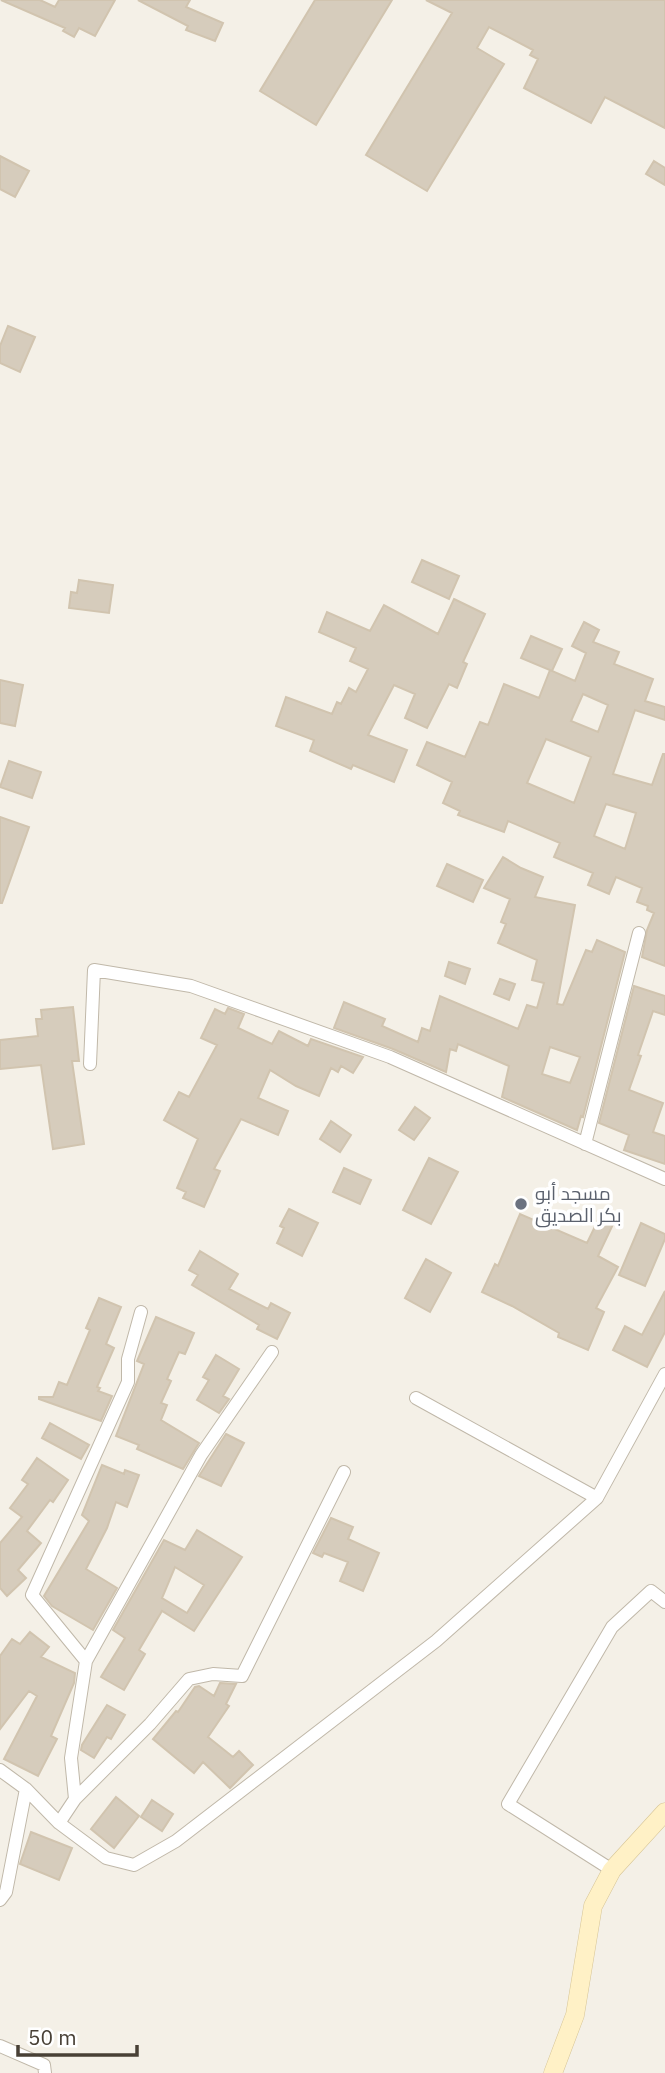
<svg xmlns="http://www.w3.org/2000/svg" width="665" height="2073" viewBox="0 0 665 2073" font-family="'IBM Plex Sans',Cairo,sans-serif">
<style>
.building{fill:#d6ccbc;stroke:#d1c4af;stroke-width:2;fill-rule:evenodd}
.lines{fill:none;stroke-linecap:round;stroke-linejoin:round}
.minor-casing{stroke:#c0b8a9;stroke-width:14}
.secondary-casing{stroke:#d6c495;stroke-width:19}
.minor{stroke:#fff;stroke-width:12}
.secondary{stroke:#fff1c6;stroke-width:18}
.worship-dot{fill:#6b7280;stroke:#fff;stroke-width:2.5}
.labels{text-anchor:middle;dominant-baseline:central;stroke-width:7;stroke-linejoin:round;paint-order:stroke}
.worship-label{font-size:19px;fill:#5b616d;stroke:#fff;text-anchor:start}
</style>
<rect width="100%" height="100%" fill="#f4f0e7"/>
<path class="building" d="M1 0H40L55 7 59 0H115L95 36 79 28 74 37 63 31 65 28Z
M138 0H190L186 7 223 23 215 41 186 30 188 26Z
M315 0H392L316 125 260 91Z
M426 0H665V128L605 97 591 123 524 88 538 59 530 55 533 50 489 27 477 48 504 64 427 191 366 155 452 13Z
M0 156 29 171 15 197 0 189Z
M654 161 665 168V185L646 174Z
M8 326 35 337 20 372 0 363V346Z
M422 560 459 576 449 599 412 582Z
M79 580 113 585 109 613 69 608 71 592 77 593Z
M454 599 485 614 463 662 467 664 457 688 449 684 427 728 405 718 415 694 394 685 368 735 407 750 394 782 353 765 351 769 310 751 314 740 276 726 286 697 332 714 337 702 341 704 349 688 356 692 368 669 350 661 356 648 319 632 327 612 370 631 384 605 438 634Z
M584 622 599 630 593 642 619 652 614 664 653 679 645 701 665 707V720L635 710 613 774 652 785 663 754H665V966L642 957 647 930 654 913 647 910 648 906 637 902 642 888 616 877 609 894 588 885 593 873 554 857 560 843 508 821 504 832 458 815 460 811 443 803 452 782 417 765 427 742 465 757 480 722 488 725 504 684 539 698 550 670 575 681 586 653 572 646ZM583 694 608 705 598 732 571 721ZM546 739 591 757 574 803 527 783ZM606 804 636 813 625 849 594 836Z
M531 636 562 649 552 671 521 658Z
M0 680 23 685 15 726 0 723Z
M9 761 41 772 32 798 0 787Z
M0 817 29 827 2 903H0Z
M503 857 521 868 543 877 535 897 575 905 557 1004 563 1005 586 950 592 952 597 940 625 952 583 1117 581 1116 577 1130 502 1097 509 1066 458 1044 456 1051 450 1049 446 1072 393 1049 334 1028 344 1002 385 1019 382 1026 418 1042 422 1028 430 1031 440 996 518 1029 527 1005 537 1008 544 983 532 980 537 960 498 943 506 924 501 922 510 899 484 888ZM550 1047 580 1057 570 1083 542 1074Z
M447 864 483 880 473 902 437 886Z
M449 962 470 969 465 984 445 976Z
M500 979 515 984 509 1000 494 994Z
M634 986 665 996V1015L653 1011 638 1055 641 1056 629 1090 663 1103 653 1132 665 1136V1164L624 1150 629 1135 599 1123Z
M73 1007 79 1061H72L84 1144 53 1149 41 1065 0 1069V1040L38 1036 36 1019H42L41 1010Z
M228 1008 244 1014 238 1028 272 1044 279 1031 308 1046 311 1039 363 1057 353 1073 341 1066 338 1072 331 1068 319 1096 296 1086 270 1070 258 1098 288 1111 278 1135 241 1119 214 1169 220 1171 204 1207 183 1198 186 1192 177 1188 198 1139 164 1120 179 1092 189 1097 217 1045 201 1038 215 1009 225 1014Z
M415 1107 430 1118 414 1140 399 1130Z
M331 1121 351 1135 340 1152 320 1139Z
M429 1158 458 1172 431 1224 403 1210Z
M344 1168 371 1180 360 1204 333 1192Z
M289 1209 318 1223 302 1256 277 1243 284 1228 280 1226Z
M602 1212 616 1218 598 1256 618 1267 596 1308 604 1312 588 1350 558 1337 559 1333 512 1306 482 1292 495 1264 498 1266 520 1214 587 1243Z
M641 1223 665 1234V1239L645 1286 619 1275Z
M200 1251 238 1274 229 1289 268 1309 271 1303 290 1313 277 1339 257 1329 259 1325 192 1285 198 1275 189 1270Z
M426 1259 451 1273 430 1312 405 1298Z
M665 1291V1332L647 1367 613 1350 625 1326 642 1335Z
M99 1298 121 1307 106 1344 114 1348 97 1387 100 1388 98 1391 112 1396 101 1421 39 1399V1397H53L59 1382 67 1385 90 1330 86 1328Z
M156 1317 194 1333 185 1354 179 1352 167 1379 171 1381 161 1403 167 1405 161 1420 199 1443 183 1469 137 1449 139 1445 116 1436 144 1364 137 1361Z
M216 1355 239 1369 223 1396 229 1399 219 1413 197 1400 209 1380 203 1377Z
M50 1423 89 1445 81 1459 42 1438Z
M226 1434 244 1443 221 1486 199 1476Z
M37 1458 68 1480 53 1502 50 1500 27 1531 41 1543 18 1570 26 1578 7 1596 0 1588V1543L22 1517 10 1508 28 1484 22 1480Z
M102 1465 124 1474 125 1470 139 1475 127 1507 116 1502 107 1528 86 1569 117 1588 93 1630 52 1606 44 1596 89 1521 82 1515Z
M331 1518 353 1527 348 1539 379 1553 363 1591 340 1581 348 1562 324 1553 322 1557 313 1553Z
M197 1530 242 1557 194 1631 162 1611 139 1650 145 1654 124 1690 101 1677 125 1638 113 1630 164 1540 185 1550ZM175 1567 204 1585 187 1613 162 1598Z
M30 1632 49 1647 41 1657 75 1673 74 1683 51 1736 57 1739 38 1776 4 1759 37 1696 29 1691 0 1729V1656L12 1639 20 1644Z
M220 1683 236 1684 226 1704 229 1706 208 1737 233 1757 239 1751 253 1765 230 1788 203 1762 194 1773 153 1739 176 1711 178 1712 195 1687 199 1686 214 1696Z
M107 1705 125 1715 111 1739 107 1737 94 1758 81 1750 82 1745Z
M116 1797 139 1816 114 1848 91 1829Z
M152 1800 173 1814 162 1831 141 1817Z
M31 1832 72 1848 59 1880 20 1864Z"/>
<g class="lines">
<g class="minor-casing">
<path id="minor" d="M90 1064 94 970 191 986 390 1057 665 1179
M585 1144 639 933
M416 1398 597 1498
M86 1661 201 1455 272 1352
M0 1770 26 1789 59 1823 106 1858 134 1865 176 1841 436 1641 597 1498 665 1374
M75 1799 150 1724 189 1679 213 1674 242 1676 344 1472
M59 1823 75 1799 71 1758 86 1661 32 1595 128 1382V1359L141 1312
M612 1870 508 1804 612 1627 651 1591 665 1602
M0 1900 6 1892 26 1789
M0 2046 44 2065 45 2073"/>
</g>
<g class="secondary-casing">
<path id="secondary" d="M553 2073 575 2015 593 1906 612 1870 665 1812"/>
</g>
<use href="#minor" class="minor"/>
<use href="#secondary" class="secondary"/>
</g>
<circle class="worship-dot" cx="521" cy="1204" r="7"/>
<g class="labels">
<g class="worship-label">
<text x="535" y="1193">مسجد أبو<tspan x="535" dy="22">بكر الصديق</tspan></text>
</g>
</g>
<path d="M18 2045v10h119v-10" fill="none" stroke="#484036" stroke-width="3.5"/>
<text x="28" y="2045" font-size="21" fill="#484036" stroke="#ffffff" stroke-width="5" paint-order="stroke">50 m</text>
</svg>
